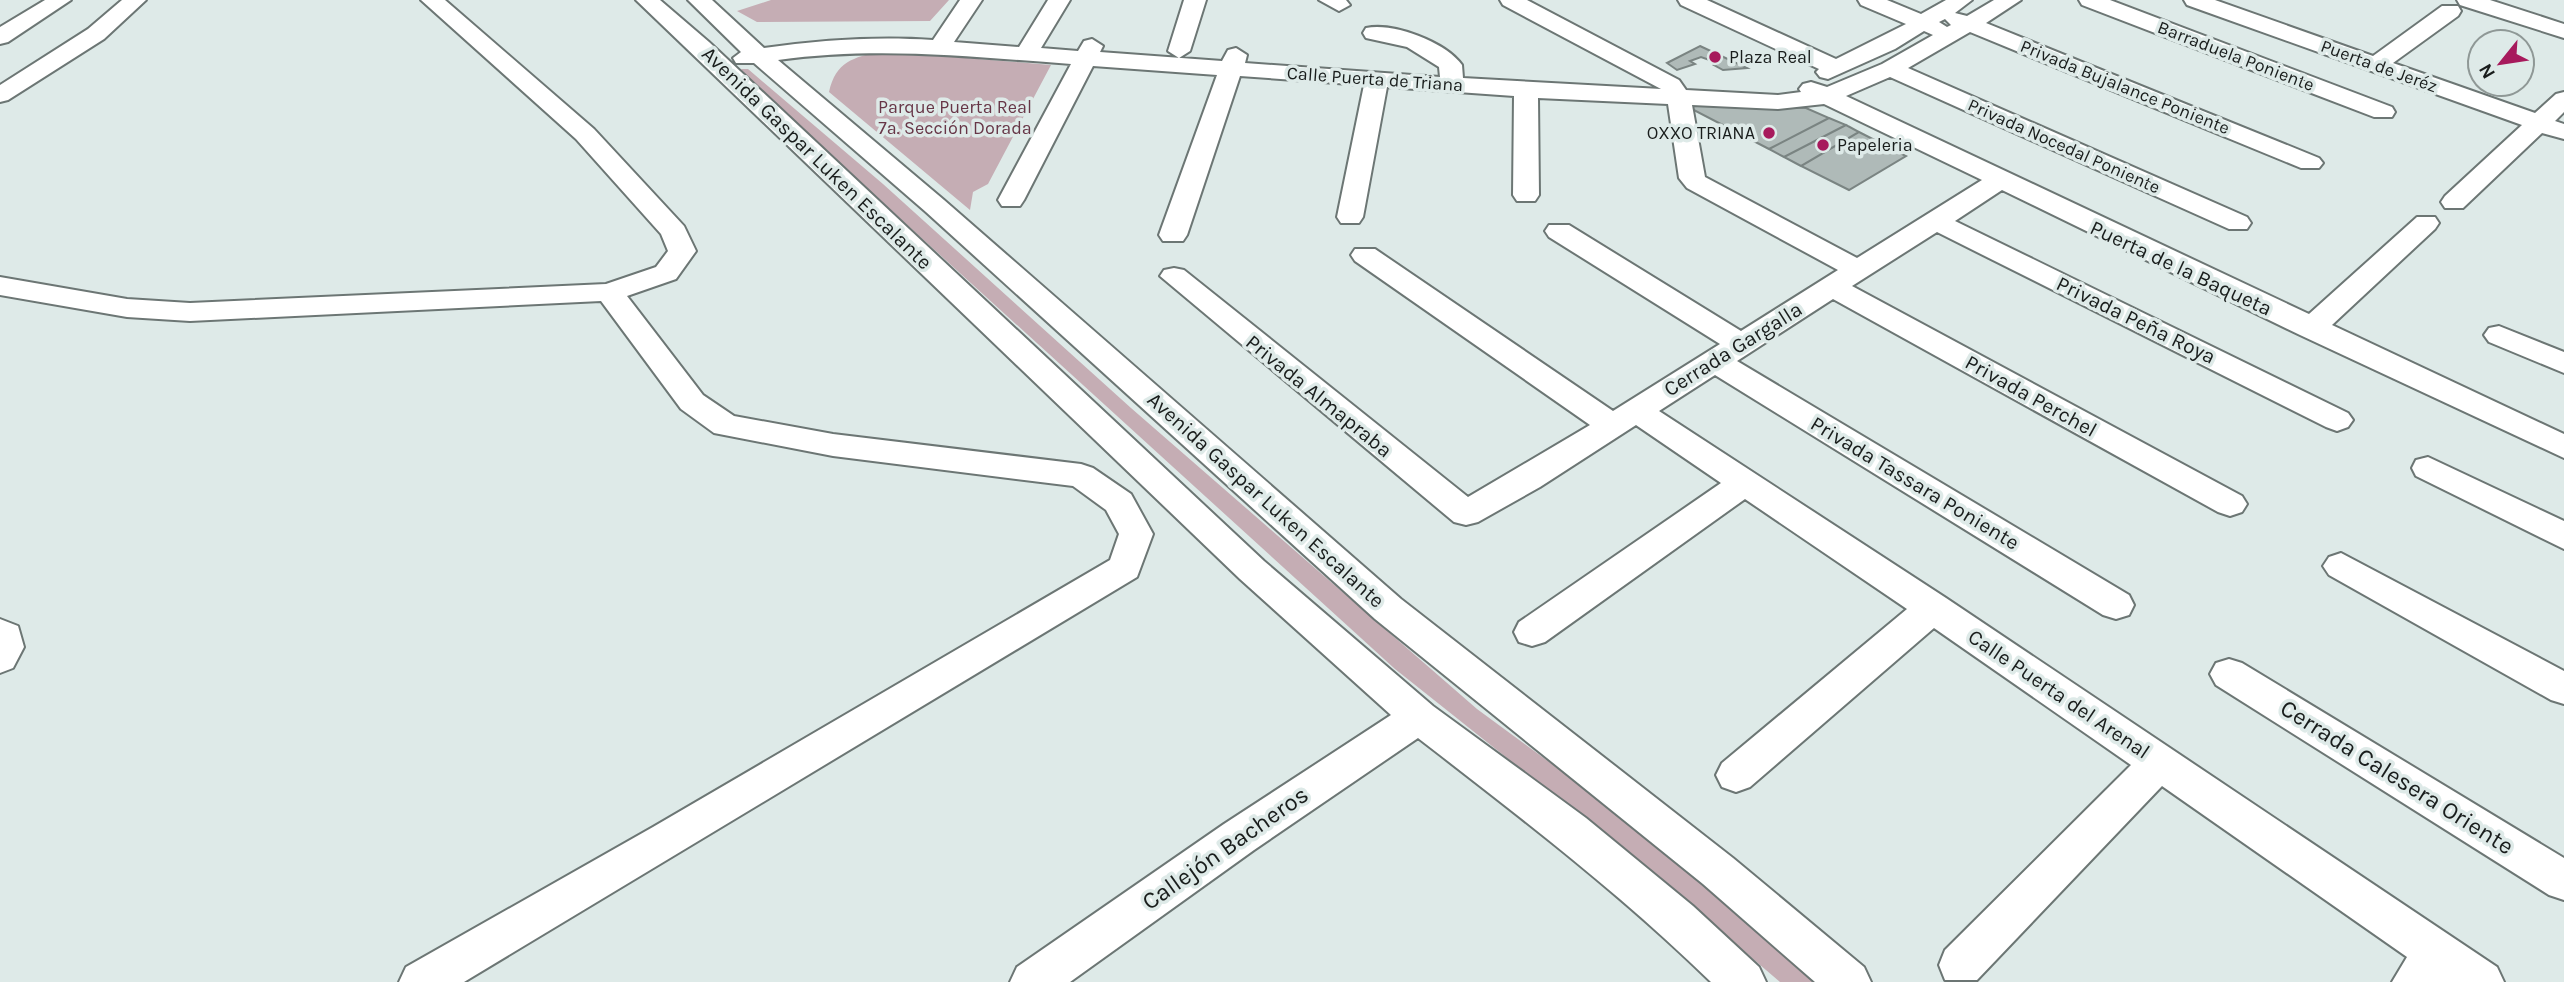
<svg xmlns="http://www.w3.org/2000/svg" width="2564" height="982" viewBox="0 0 2564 982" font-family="Karla,sans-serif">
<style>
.green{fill:#c5adb4}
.building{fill:#afbab8;stroke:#7a8482;stroke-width:2}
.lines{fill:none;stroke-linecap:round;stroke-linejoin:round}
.minor-casing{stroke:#6c7674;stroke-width:4}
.minor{fill:#fff;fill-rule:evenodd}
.poi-dot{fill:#a71a5c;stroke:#deeae8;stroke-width:2.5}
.labels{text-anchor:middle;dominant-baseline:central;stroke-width:7;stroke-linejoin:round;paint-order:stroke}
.far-street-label{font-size:18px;fill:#191d1c;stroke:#deeae8}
.far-poi-label{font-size:18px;fill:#191d1c;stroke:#deeae8;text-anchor:start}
.far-park-label{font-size:18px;fill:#673647;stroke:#deeae8}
.street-label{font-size:21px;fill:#191d1c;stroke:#deeae8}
.near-street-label{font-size:24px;fill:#191d1c;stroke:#deeae8}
</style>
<rect width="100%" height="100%" fill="#deeae8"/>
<path class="green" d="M771 0H949L930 21 757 22 737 11Z
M881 51 1051 65 988 184 973 192 970 210 829 92C836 61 853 58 881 51Z
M742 69H748L883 184 1131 408 1477 709 1661 844 1818 982H1780L1663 882 1395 669 739 72Z"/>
<path class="building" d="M1700 46 1747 68 1723 70 1714 65 1718 63 1701 57 1690 61 1695 64 1677 70 1667 63Z
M1689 103 1806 108 1829 118 1769 149 1686 106Z
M1829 118 1846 125 1784 157 1769 149Z
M1846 125 1859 132 1801 166 1784 157Z
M1859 132 1906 156 1849 190 1801 166Z"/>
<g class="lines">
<g class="minor-casing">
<path id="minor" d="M45 0H71L8 42 0 44V27Z
M122 0H146L104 39 8 100 0 102V85L88 29Z
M421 0H445L594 129 684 226 696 251 676 279 627 296 703 395 734 416 833 434 1081 464 1093 468 1131 494 1153 534 1137 577 464 982H399L406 967 653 827 1110 560 1119 534 1106 510 1073 486 833 456 714 433 681 409 601 301 190 321 127 317 0 295V277L127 299 190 303 606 284 656 267 668 251 661 234 576 139Z
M636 0H660L709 42 1264 561 1433 706 1586 818 1693 906 1759 967 1766 982H1711C1620 893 1519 816 1418 738L1254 850 1070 982H1010L1017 967 1224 824 1391 715 1240 579Z
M688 0H712L764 48C821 40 875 36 933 40L960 0H982L954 42 1019 47 1048 0H1070L1041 48 1078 51 1084 41 1092 39 1103 46 1100 52 1222 61 1228 50 1236 48 1247 55 1245 63 1440 77 1439 67 1407 47 1366 38 1363 33 1366 28C1393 22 1446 42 1462 65L1463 78 1661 89 1503 5 1500 0H1527L1679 80 1686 90 1778 95 1801 92 1799 89 1803 84 1811 82 1827 87 1882 64 1933 35 1924 31 1895 49 1828 79 1820 77 1816 72 1819 69 1681 5 1678 0H1707L1836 59 1906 24 1861 5 1858 0H1887L1921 14 1946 0H1972L1955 13 1967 16 1994 0H2021L1986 23 2319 158 2323 163 2319 168H2301L1970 32 1908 68 2247 217 2251 223 2247 229H2229L1890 77 1846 96 2309 314 2417 217H2435L2439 223 2435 229 2332 325 2564 434V458L2300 335 2002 190 1955 221 2348 413 2353 420 2348 427 2337 431 2326 427 1937 232 1852 286 2242 496 2247 504 2242 512 2230 516 2218 512 1833 299 1737 361 2129 595 2134 605 2129 615 2116 619 2103 615 1715 375 1659 411 1946 598 2497 967 2504 982H2392L2407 957 2162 786 1977 980H1945L1939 965 1945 950 2131 765 1934 628 1750 787 1736 792 1722 787 1716 775 1722 763 1907 609 1745 499 1545 642 1532 646 1519 642 1514 632 1519 622 1721 483 1636 425 1540 487 1478 522 1466 525 1454 522 1160 276 1164 270 1174 268 1184 270 1468 497 1590 425 1355 261 1351 255 1355 249H1375L1613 411 1720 344 1549 237 1545 231 1549 225H1569L1741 331 1838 270 1687 188 1679 178 1668 104 1538 98 1539 195 1535 201H1517L1513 195 1514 96 1387 87 1363 217 1359 223H1341L1337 217 1364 85 1240 76 1187 235 1183 241H1163L1159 235 1217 75 1093 66 1024 200 1020 206H1002L998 200 1071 64C971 57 879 46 778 60L944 200 1401 599 1733 858 1864 967 1871 982H1815L1703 884 1375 619 926 212 754 63H736L733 58 741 52ZM1945 19 1951 25 1947 27 1939 22ZM1824 104 1982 180 1857 258 1705 177 1692 105 1778 109Z
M1184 0H1206L1190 51 1179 58 1168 51Z
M1319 0H1346L1350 5 1339 11Z
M2079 0H2110L2392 107 2395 112 2392 117H2374L2082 5Z
M2184 0H2215L2373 56 2442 6H2458L2461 11 2458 16 2393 63 2535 113 2556 94 2564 92V112L2555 121 2564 124V139L2542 133 2463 208H2445L2441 202 2445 196 2522 125 2187 5Z
M2457 0H2490L2564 24V38L2460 5Z
M2499 326 2564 352V373L2489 342 2484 335 2489 328Z
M2428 457 2564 521V549L2416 476 2412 468 2416 460Z
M2341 553 2564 671V704L2551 700 2329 575 2323 566 2329 557Z
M0 619 18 626 24 647 13 668 0 673Z
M2229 659 2242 663 2564 858V900L2549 895 2216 685 2210 674 2216 663Z"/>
</g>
<use href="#minor" class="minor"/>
</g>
<g class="poi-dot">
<circle cx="1715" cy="57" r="7"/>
<circle cx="1769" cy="133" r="7"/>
<circle cx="1823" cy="145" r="7"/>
</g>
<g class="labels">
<g class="far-street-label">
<text transform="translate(2236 56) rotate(21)">Barraduela Poniente</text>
<text transform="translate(2379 66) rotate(20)">Puerta de Jeréz</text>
<text transform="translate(1375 79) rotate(4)">Calle Puerta de Triana</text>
<text transform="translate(2125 87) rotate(22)">Privada Bujalance Poniente</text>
<text transform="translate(2064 146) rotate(24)">Privada Nocedal Poniente</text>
</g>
<g class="far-poi-label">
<text x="1729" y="57">Plaza Real</text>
<text x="1755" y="133" text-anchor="end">OXXO TRIANA</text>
<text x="1837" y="145">Papeleria</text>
</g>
<g class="far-park-label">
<text x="955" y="107">Parque Puerta Real<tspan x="955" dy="21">7a. Sección Dorada</tspan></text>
</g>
<g class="street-label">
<text transform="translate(817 158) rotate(44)">Avenida Gaspar Luken Escalante</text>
<text transform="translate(2181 268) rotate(25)">Puerta de la Baqueta</text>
<text transform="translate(2136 320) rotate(26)">Privada Peña Roya</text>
<text transform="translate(1733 349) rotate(-32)">Cerrada Gargalla</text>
<text transform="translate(1319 396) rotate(39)">Privada Almapraba</text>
<text transform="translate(2031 396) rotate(29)">Privada Perchel</text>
<text transform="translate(1915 483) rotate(31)">Privada Tassara Poniente</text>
<text transform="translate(1266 500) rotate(42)">Avenida Gaspar Luken Escalante</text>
<text transform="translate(2059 694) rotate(34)">Calle Puerta del Arenal</text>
</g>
<g class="near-street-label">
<text transform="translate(2397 777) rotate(32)">Cerrada Calesera Oriente</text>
<text transform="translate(1225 848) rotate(-35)">Callejón Bacheros</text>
</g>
</g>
<g transform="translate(2501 63) rotate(240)"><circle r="33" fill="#deeae8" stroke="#8f9896" stroke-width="2"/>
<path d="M0-5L12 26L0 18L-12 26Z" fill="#a71a5c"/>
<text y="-10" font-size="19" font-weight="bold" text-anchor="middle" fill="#191d1c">N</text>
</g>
</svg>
